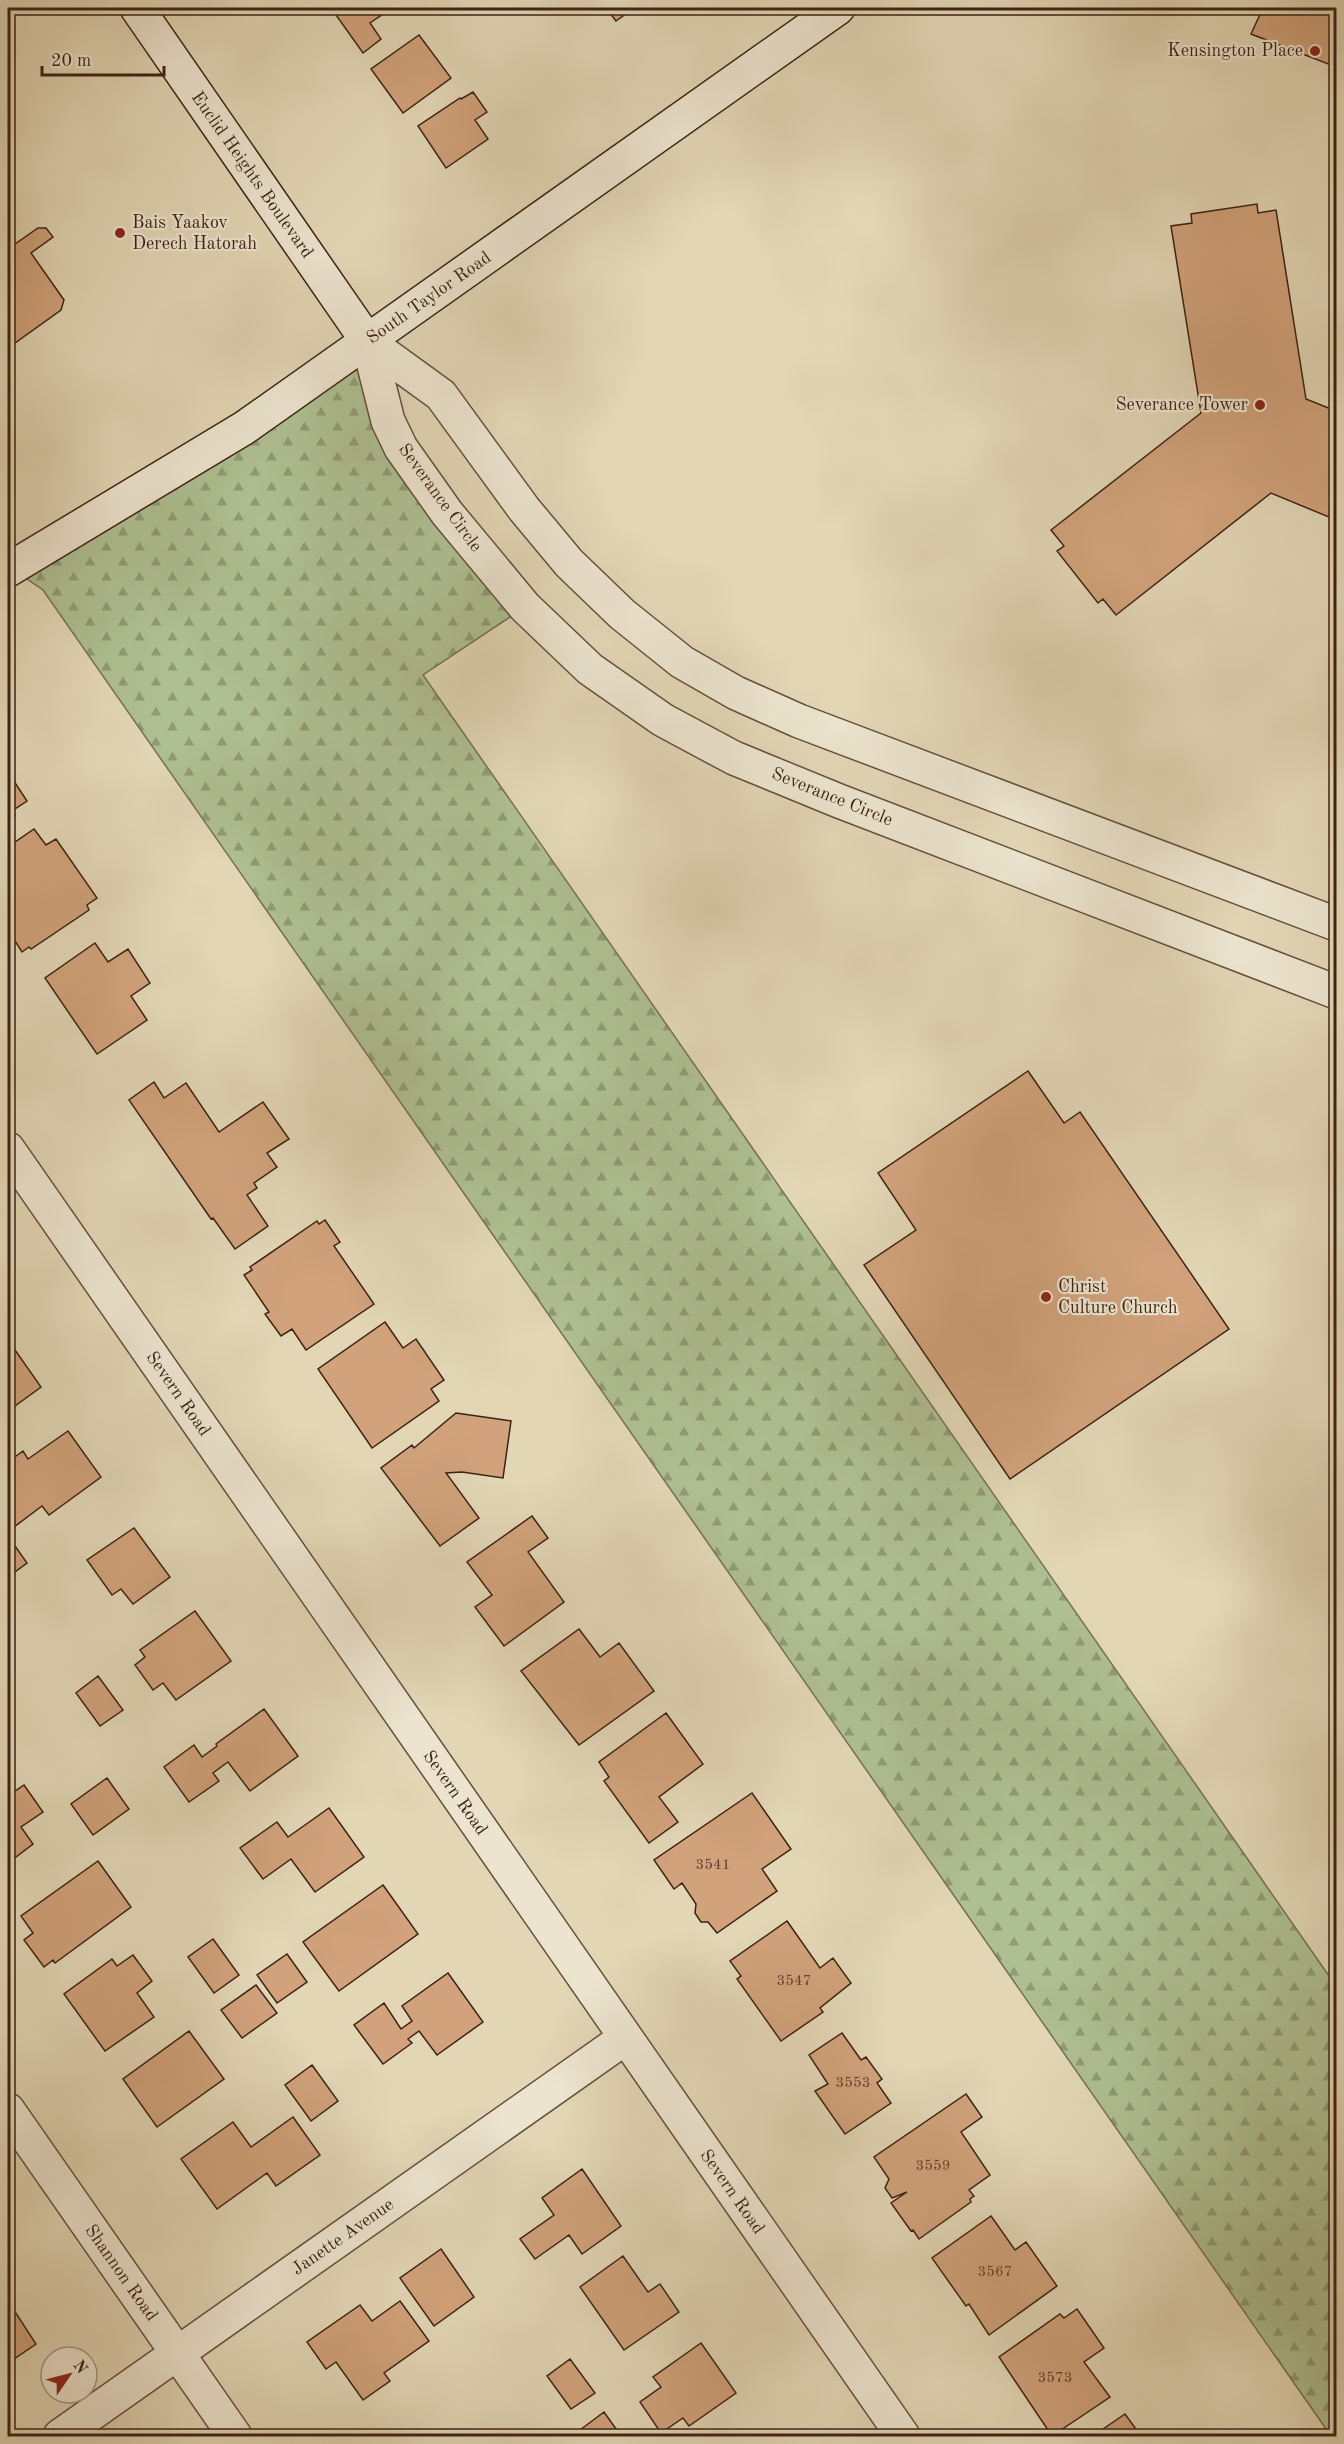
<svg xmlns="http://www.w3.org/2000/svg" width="1344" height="2444" viewBox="0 0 1344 2444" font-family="'Old Standard TT',serif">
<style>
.forest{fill:url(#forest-firs);stroke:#767052;stroke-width:1.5}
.building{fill:#d1a27b;stroke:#3d2214;stroke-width:1.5}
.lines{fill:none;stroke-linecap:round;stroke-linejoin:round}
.street-casing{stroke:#664f3c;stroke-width:36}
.secondary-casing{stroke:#3d2214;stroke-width:36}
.street{stroke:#ece4cf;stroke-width:33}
.secondary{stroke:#ece4cf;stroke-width:33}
.poi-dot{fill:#8f2418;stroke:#ece4cf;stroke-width:2}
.labels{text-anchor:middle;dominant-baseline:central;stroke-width:4.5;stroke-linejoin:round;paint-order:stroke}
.number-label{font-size:15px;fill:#62422e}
.poi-label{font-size:18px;fill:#3d2214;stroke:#ece4cf;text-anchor:end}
.street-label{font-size:18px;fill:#3d2214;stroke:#ece4cf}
</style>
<defs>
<pattern id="forest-firs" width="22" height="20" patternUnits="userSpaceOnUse" patternTransform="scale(1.5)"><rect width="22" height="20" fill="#aebf91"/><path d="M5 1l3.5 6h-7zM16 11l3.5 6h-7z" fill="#8f9b75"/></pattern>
</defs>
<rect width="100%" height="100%" fill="#e2d6b5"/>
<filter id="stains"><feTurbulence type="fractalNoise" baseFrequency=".00333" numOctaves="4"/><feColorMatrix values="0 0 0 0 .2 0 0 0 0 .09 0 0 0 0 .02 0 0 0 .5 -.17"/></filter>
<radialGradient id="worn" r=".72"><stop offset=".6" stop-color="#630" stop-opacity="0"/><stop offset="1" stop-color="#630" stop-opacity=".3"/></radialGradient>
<path class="forest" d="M368 342 388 421 525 607 423 675 1336 1986V2436H1331L43 590 11 568Z"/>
<path class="building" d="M331 8H392L370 23 381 39 363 53Z
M606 8H634L616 21Z
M1263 8H1336V67L1251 34Z
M419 35 451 78 403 113 371 69Z
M473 92 487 112 475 120 488 139 446 168 418 126 460 98 461 99Z
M1257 204 1258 213 1276 210 1306 399 1336 411V520L1271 493 1116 615 1103 599 1098 603 1057 551 1064 546 1051 530 1201 413 1171 226 1192 223 1191 214Z
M38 228H46L53 237 31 253 64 300 61 310 8 348V249Z
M8 772 27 801 12 811 15 816 8 821Z
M34 829 46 845 56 839 97 898 87 905 89 910 31 949 29 947 22 952 8 930V927L13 923 8 916V847Z
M95 943 108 962 128 949 150 983 131 996 147 1020 97 1054 45 978Z
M1028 1071 1064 1123 1080 1112 1229 1329 1010 1479 864 1265 916 1230 878 1173Z
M154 1082 164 1098 186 1083 219 1132 263 1102 289 1139 267 1153 277 1167 254 1183 257 1188 247 1195 268 1226 235 1249 213 1218 211 1219 129 1100Z
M325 1220 340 1242 334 1246 374 1304 306 1350 292 1329 281 1336 265 1314 269 1312 244 1275 252 1270 250 1267 317 1221 319 1224Z
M385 1322 403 1348 416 1339 444 1380 431 1389 439 1401 372 1448 318 1369Z
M8 1340 41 1387 8 1411Z
M456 1413 511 1421 503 1478 462 1472 446 1473 479 1518 440 1546 381 1468 412 1445 414 1448Z
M68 1431 101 1477 49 1515 42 1506 14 1527 8 1518V1462L23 1451 28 1459Z
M532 1516 548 1538 528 1552 564 1602 504 1646 475 1607 492 1595 467 1562Z
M134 1528 170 1577 133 1604 121 1589 112 1595 87 1560Z
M8 1536 27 1563 8 1577Z
M195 1611 231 1661 176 1700 163 1683 153 1690 135 1665 145 1657 140 1650Z
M579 1629 600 1657 619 1643 654 1691 579 1745 521 1671Z
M98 1676 123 1710 100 1726 76 1693Z
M264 1709 298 1756 250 1791 228 1762 213 1773 219 1781 189 1802 164 1767 194 1745 202 1757 217 1746 216 1744Z
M666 1713 703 1764 659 1797 678 1822 649 1843 604 1781 609 1777 599 1762Z
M107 1778 129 1809 93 1835 71 1804Z
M24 1785 43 1812 21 1827 33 1844 8 1863V1796Z
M752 1793 791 1849 762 1869 777 1891 717 1933 708 1922H701L695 1913 696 1904 682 1883 674 1889 654 1860Z
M329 1808 364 1857 315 1892 291 1859 263 1879 240 1848 277 1822 288 1837Z
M98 1861 131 1907 55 1963 53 1960 44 1967 24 1940 33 1933 21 1916Z
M383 1885 418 1934 339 1991 303 1942Z
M787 1921 820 1968 833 1958 851 1983 820 2008 823 2012 781 2041 737 1979 741 1976 730 1961Z
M213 1939 239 1975 214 1993 188 1957Z
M287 1954 307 1982 277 2003 257 1975Z
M133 1955 152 1981 137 1993 154 2017 105 2051 64 1994 112 1959 117 1966Z
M448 1973 483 2022 437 2055 419 2031 408 2039 412 2043 383 2064 354 2025 384 2003 401 2029 412 2021 402 2006Z
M256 1985 277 2013 242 2038 221 2010Z
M189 2031 224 2079 157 2127 123 2079Z
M842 2033 861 2060 866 2057 882 2079 877 2083 891 2103 845 2134 815 2091 828 2084 809 2055Z
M312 2065 338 2101 311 2121 285 2085Z
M966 2094 982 2117 961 2132 990 2175 969 2190 974 2196 970 2199 971 2202 919 2239 913 2230 911 2231 891 2203 907 2192 892 2198 885 2188 889 2179 874 2157Z
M293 2117 320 2155 276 2186 267 2173 217 2209 181 2159 233 2122 251 2147Z
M582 2169 621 2226 582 2254 569 2235 535 2259 520 2239 554 2215 542 2198Z
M991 2216 1015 2250 1026 2242 1057 2286 989 2335 969 2304 966 2306 932 2258Z
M441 2249 474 2297 434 2326 400 2278Z
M623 2256 648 2292 660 2284 679 2312 624 2350 580 2287Z
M8 2301 36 2344 8 2363Z
M400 2301 429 2341 384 2373 390 2381 363 2400 336 2362 326 2369 307 2342 360 2305 372 2321Z
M1077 2309 1104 2348 1084 2362 1110 2397 1052 2436 999 2357 1060 2314 1064 2318Z
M701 2343 736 2393 689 2426 683 2418 661 2433 640 2402 661 2387 653 2377Z
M570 2359 595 2393 571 2409 547 2376Z
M604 2412 621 2436H579L576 2433Z
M1125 2414 1141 2436H1093Z"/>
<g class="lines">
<g class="street-casing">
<path id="street" d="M368 342 388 421 401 448 447 513 525 607 590 669 663 720 734 758 839 801 1336 992
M368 342 441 395 524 509 569 563 622 614 682 662 736 693 799 721 1336 924
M8 1149 903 2436
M8 2110 235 2436
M60 2436 625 2038"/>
</g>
<g class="secondary-casing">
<path id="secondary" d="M137 8 368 342
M8 570 244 428 838 8"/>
</g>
<use href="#street" class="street"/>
<use href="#secondary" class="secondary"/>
</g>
<g class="poi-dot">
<circle cx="1315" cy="51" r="6"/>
<circle cx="120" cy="233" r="6"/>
<circle cx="1260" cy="405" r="6"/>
<circle cx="1046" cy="1297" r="6"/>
</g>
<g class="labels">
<g class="number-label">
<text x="713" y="1865">3541</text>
<text x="794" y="1981">3547</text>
<text x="853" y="2083">3553</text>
<text x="933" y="2166">3559</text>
<text x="995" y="2272">3567</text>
<text x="1055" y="2378">3573</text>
</g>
<g class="poi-label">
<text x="1303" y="51">Kensington Place</text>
<text x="132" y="223" text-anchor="start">Bais Yaakov<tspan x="132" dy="21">Derech Hatorah</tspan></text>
<text x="1248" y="405">Severance Tower</text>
<text x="1058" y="1287" text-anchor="start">Christ<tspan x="1058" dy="21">Culture Church</tspan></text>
</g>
<g class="street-label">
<text transform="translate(252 175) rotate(55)">Euclid Heights Boulevard</text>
<text transform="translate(429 298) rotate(-35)">South Taylor Road</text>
<text transform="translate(440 498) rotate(54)">Severance Circle</text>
<text transform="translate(832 797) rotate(22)">Severance Circle</text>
<text transform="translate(178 1394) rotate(55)">Severn Road</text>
<text transform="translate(455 1793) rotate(55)">Severn Road</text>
<text transform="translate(732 2192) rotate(55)">Severn Road</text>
<text transform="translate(343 2237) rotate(-35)">Janette Avenue</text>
<text transform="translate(121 2273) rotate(55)">Shannon Road</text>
</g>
</g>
<rect width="1344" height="2444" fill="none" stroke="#e2d6b5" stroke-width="30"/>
<rect x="9" y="9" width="1326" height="2426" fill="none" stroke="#3d2214" stroke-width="3"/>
<rect x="15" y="15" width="1314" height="2414" fill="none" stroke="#3d2214" stroke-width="1.5"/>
<g transform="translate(69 2375) rotate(55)"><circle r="28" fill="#ece4cf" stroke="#a69684" stroke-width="1.5"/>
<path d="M0-4.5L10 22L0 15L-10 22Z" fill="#8f2418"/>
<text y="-9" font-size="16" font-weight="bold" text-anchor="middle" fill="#3d2214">N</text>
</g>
<path d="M42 66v9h122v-9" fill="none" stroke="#3d2214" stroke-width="3"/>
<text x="51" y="66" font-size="18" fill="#3d2214" stroke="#ece4cf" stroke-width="4.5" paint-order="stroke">20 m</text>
<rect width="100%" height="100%" filter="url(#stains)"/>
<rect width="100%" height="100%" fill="url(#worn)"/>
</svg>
